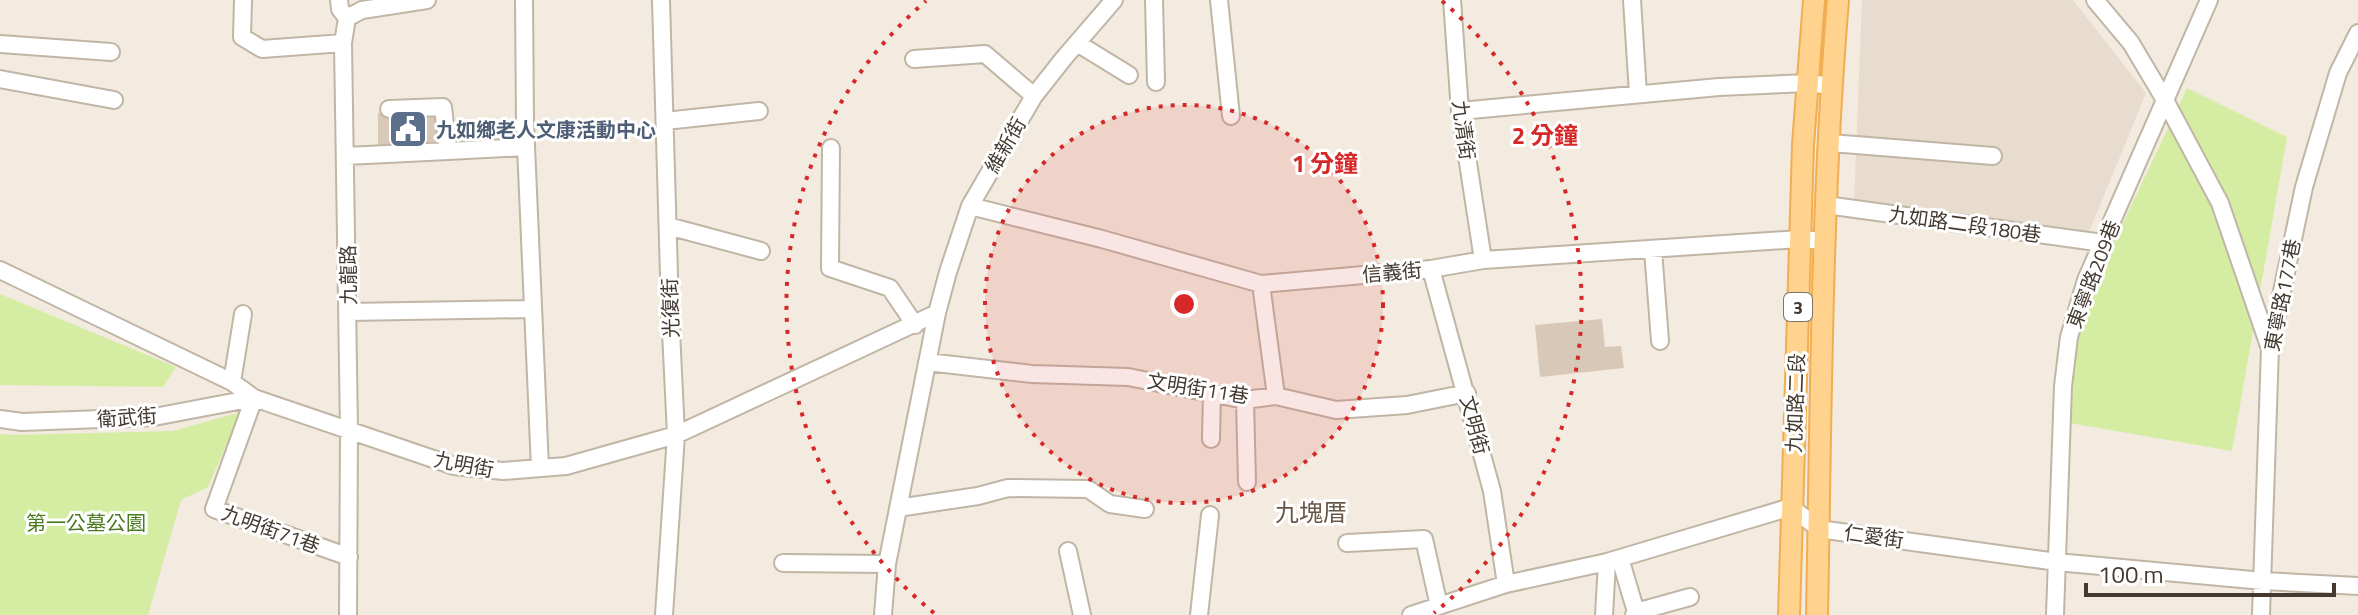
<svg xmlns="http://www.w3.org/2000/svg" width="2358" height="615" viewBox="0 0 2358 615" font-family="'Titillium Web','Noto Sans TC',sans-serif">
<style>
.residential{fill:#e7dcce}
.green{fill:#d4eda3}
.building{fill:#d8c8b8}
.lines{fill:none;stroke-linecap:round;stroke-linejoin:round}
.minor-casing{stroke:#c1b5a5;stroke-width:20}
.major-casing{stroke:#f1ae50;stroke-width:24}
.minor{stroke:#fff;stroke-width:16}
.major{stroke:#ffd28d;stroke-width:20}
.ring{fill:none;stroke:#d62828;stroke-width:4;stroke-dasharray:4 8}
.labels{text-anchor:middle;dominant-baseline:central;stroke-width:6;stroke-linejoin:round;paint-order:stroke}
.shield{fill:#fff;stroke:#7c756f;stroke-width:2}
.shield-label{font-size:18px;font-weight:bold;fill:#443a31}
.service-label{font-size:20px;font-weight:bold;fill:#4e5e75;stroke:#fff;text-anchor:start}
.street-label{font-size:20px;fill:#443a31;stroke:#fff}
.park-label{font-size:20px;fill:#4c7b1f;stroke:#fff}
.quarter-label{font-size:24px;fill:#685747;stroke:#fff}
.centre{fill:#d62828;stroke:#fff;stroke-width:4}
.ring-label{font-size:24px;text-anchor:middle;font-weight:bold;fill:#d62828;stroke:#fff;stroke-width:6;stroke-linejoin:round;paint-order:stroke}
</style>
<rect width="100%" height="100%" fill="#f3ebe0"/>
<path class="residential" d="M1862 0H2073L2146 93 2087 237 1854 204Z"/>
<path class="green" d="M2187 88 2287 137 2232 451 2069 423V337Z
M0 294 176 367 163 387 0 385Z
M241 412 208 487 181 500 148 615H0V434L13 435 173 431Z"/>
<path class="building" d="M437 112 438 144 378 146V113Z
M1602 319 1605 347 1621 346 1624 368 1540 377 1535 325Z"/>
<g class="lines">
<g class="minor-casing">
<path id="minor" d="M243 0 242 37 262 49 343 43
M339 0 340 9 347 18
M524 0 525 123 540 468
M661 0 670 310 676 435 664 615
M1154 0 1156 82
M1219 0 1231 116
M1452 0 1460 111 1483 260
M1632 0 1638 94
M2095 0 2131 43 2166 102 2220 203 2269 346
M347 18 343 43 349 431 348 615
M347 18 362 10 427 0
M1077 43 1129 75
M0 44 111 52
M914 59 985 54 1034 96
M0 79 114 100
M1460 111 1719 87 1808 83 1831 86
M665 121 759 111
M1831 143 1993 156
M831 148 830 268 890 288 915 325
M448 151 526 147
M346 156 448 151 443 107 389 109
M1826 205 2103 243
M970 206 1102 239 1261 284 1431 269 1483 260 1800 239 1824 241
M668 226 761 251
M1653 250 1660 341
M1431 269 1492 491 1506 584
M0 270 232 382 254 398 454 466 503 471 566 466 676 435 937 313
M1261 284 1276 396
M348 312 533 309
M927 362 1032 374 1128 377 1245 400 1276 396 1336 410 1407 405 1467 393
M232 382 243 314
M254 398 214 509 349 557
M1245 400 1247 482
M0 419 22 422 154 417 254 398
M1211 439 1212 393
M898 508 978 496 1008 488 1088 489 1110 504 1145 509
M1347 543 1424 539 1439 606
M1068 551 1082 615
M1620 558 1636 612 1634 615
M783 563 887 564
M1636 612 1690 597
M883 615 887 564 937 313 948 272 970 206 1034 96 1064 58 1114 0
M1199 615 1210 515
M1411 615 1506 584 1607 562 1791 507 1819 529 2057 562 2263 581 2358 586
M1604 615 1607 562
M2055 615 2063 386 2069 337 2086 280 2209 0
M2261 615 2270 348 2304 187 2338 73 2358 33"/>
</g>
<g class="major-casing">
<path id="major" d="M1789 615 1803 145 1814 0
M1817 615C1821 410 1821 204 1838 0"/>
</g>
<use href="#minor" class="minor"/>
<use href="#major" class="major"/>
</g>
<circle cx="1184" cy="304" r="199" fill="#d62828" fill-opacity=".12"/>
<g class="ring">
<circle cx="1184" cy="304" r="199"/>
<path d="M934 613A398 398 0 0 1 926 1M1442 1A398 398 0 0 1 1434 613"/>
</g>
<defs>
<g id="civic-square" transform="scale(2)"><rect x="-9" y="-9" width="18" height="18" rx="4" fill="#5c6f8a" stroke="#fff"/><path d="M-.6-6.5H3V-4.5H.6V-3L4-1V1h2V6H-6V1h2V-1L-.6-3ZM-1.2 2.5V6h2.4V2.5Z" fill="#fff"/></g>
</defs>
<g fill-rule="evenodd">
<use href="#civic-square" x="408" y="129"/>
</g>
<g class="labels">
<rect class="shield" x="1784" y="293" width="28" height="28" rx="6"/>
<g class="shield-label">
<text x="1798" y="307">3</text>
</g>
<g class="service-label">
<text x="436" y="129">九如鄉老人文康活動中心</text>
</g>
<g class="street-label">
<text transform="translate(1464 130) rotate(82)">九清街</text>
<text transform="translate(1005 145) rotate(-60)">維新街</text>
<text transform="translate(1965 224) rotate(8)">九如路二段180巷</text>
<text transform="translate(1392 272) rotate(-5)">信義街</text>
<text transform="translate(2093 274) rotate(-69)">東寧路209巷</text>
<text transform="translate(348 275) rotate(-91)">九龍路</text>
<text transform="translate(2282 295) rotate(-79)">東寧路177巷</text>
<text transform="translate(670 308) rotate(-92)">光復街</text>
<text transform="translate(1198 388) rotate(9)">文明街11巷</text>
<text transform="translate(1795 403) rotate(-88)">九如路二段</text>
<text transform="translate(127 417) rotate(-4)">衛武街</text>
<text transform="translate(1475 425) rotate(75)">文明街</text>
<text transform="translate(464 464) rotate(11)">九明街</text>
<text transform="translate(271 529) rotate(20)">九明街71巷</text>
<text transform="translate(1874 536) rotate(8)">仁愛街</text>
</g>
<g class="park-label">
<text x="86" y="522">第一公墓公園</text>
</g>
<g class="quarter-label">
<text x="1311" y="512">九塊厝</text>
</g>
</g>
<circle cx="1184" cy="304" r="12" class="centre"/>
<g class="ring-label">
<text x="1545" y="144">2 分鐘</text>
<text x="1325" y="172">1 分鐘</text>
</g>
<path d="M2086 583v12h248v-12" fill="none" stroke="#443a31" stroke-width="4"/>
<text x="2098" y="583" font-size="24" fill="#443a31" stroke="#ffffff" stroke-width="6" paint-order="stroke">100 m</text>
</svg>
